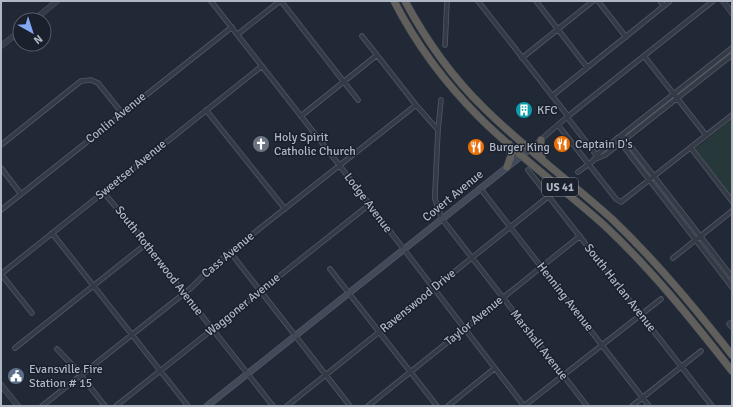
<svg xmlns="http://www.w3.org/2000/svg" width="733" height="407" viewBox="0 0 733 407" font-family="Signika,sans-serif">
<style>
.green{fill:#26383a}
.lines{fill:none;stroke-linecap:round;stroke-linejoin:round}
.minor-casing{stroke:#525965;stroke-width:5.5}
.tertiary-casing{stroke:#525965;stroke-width:6}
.secondary-casing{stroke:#525965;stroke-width:7}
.trunk-casing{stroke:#3f4652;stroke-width:8}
.minor{stroke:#343b47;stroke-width:4}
.tertiary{stroke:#343b47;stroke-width:5}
.secondary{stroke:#424a5a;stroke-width:5.5}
.trunk{stroke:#605f5c;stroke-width:7}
.labels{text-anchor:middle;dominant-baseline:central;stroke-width:3;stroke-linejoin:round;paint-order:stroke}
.shield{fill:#1a202c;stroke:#828996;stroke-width:1}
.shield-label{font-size:11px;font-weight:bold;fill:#afb6c4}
.poi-label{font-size:12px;fill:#afb6c4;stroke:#1a202c;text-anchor:start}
.street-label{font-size:12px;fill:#afb6c4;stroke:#1a202c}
</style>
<rect width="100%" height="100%" fill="#212936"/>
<path class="green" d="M732 119V197L695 149Z"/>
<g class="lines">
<g class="minor-casing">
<path id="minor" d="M211 1 340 166 524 406
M281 1 358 100
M478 1 568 116
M536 1 587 67
M598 1 626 37
M660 1 664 6
M238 34 280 1
M362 36 416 105 438 130
M445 45 447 1
M644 56 706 135
M522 58 593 1
M552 96 670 1
M441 100 438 130 435 192V199L442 219 587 406
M206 110 285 209
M301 116 377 55
M567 117 597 156
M558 125 616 199 621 202 732 115
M622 135 732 277
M617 138 732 287
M1 145 81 81 91 80 98 83 122 113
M691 148 732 201
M530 149 567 117 713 1
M593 160 605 155 732 55
M1 168 21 194
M528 170 712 406
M578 172 593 161 599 153 732 48
M480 188 649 406
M103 192 134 228 184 293 273 406
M1 210 232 27
M52 233 188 406
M230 252 350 406
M673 258 732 211
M330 269 437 406
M1 274 262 66
M1 274 32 313
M732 322 729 324 732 327
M15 348 146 244
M57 349 75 368 105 406
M42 406 191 288 207 272 230 252 416 105
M116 406 370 204
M287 406 549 196
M368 406 580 236
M448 406 495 368
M524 406 661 299
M632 406 701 351"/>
</g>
<g class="tertiary-casing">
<path id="tertiary" d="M723 1 732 13
M34 20 57 1
M1 46 20 31
M1 385 18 406"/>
</g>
<g class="secondary-casing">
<path id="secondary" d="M207 406 530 149"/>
</g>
<g class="trunk-casing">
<path id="trunk" d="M394 1C416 44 445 83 479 117 518 156 564 189 605 226 652 270 692 320 732 371
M405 1C426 40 452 77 484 108 524 148 570 181 612 219 656 261 694 307 732 355
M541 140 540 148 542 159
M507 167 511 156 509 144"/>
</g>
<use href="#minor" class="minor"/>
<use href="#tertiary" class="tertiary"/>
<use href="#secondary" class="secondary"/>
<use href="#trunk" class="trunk"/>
</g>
<defs>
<g id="building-disc" transform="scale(0.9)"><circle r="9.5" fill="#0f9aa8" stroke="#1a202c"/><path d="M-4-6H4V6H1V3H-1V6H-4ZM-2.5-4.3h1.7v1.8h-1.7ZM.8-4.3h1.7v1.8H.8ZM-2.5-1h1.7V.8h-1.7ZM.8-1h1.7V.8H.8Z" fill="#fff"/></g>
<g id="church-disc" transform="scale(0.9)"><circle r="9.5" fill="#6b7280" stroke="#1a202c"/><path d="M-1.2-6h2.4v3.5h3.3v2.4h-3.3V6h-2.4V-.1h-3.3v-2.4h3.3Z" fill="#fff"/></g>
<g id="restaurant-disc" transform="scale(0.9)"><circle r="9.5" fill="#e8710a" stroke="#1a202c"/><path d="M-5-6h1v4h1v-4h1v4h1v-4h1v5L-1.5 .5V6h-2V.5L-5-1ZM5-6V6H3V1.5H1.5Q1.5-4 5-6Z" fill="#fff"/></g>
<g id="civic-disc" transform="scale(0.9)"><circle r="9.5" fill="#5c6f8a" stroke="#1a202c"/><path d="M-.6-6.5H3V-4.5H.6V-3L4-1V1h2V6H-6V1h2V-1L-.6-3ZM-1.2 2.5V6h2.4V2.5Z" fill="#fff"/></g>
</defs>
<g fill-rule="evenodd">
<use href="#building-disc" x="524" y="110"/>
<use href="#church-disc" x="261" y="144"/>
<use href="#restaurant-disc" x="562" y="144"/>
<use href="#restaurant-disc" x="476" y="147"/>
<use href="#civic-disc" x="16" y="376"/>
</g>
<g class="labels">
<rect class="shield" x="542" y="178" width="36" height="18" rx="3"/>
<g class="shield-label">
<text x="560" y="187">US 41</text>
</g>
<g class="poi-label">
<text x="537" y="110">KFC</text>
<text x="274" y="137">Holy Spirit<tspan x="274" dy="14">Catholic Church</tspan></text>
<text x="575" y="144">Captain D's</text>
<text x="489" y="147">Burger King</text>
<text x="29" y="369">Evansville Fire<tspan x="29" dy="14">Station # 15</tspan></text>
</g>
<g class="street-label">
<text transform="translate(116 118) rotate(-39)">Conlin Avenue</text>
<text transform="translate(131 170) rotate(-39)">Sweetser Avenue</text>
<text transform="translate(453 196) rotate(-39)">Covert Avenue</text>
<text transform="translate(368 203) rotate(53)">Lodge Avenue</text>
<text transform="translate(228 255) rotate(-40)">Cass Avenue</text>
<text transform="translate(159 261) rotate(52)">South Rotherwood Avenue</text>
<text transform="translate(620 288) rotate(52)">South Harlan Avenue</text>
<text transform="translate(565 297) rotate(52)">Henning Avenue</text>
<text transform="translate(418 301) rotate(-39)">Ravenswood Drive</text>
<text transform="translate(243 305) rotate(-39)">Waggoner Avenue</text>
<text transform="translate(474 321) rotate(-39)">Taylor Avenue</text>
<text transform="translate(539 345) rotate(52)">Marshall Avenue</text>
</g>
</g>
<rect width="733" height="407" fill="none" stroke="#afb6c4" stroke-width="4"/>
<g transform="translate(32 32) rotate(141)"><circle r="19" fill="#1a202c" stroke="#565c69"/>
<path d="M0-3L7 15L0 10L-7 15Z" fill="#84a9f3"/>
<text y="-6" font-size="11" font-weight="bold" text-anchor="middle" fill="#afb6c4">N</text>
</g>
</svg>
